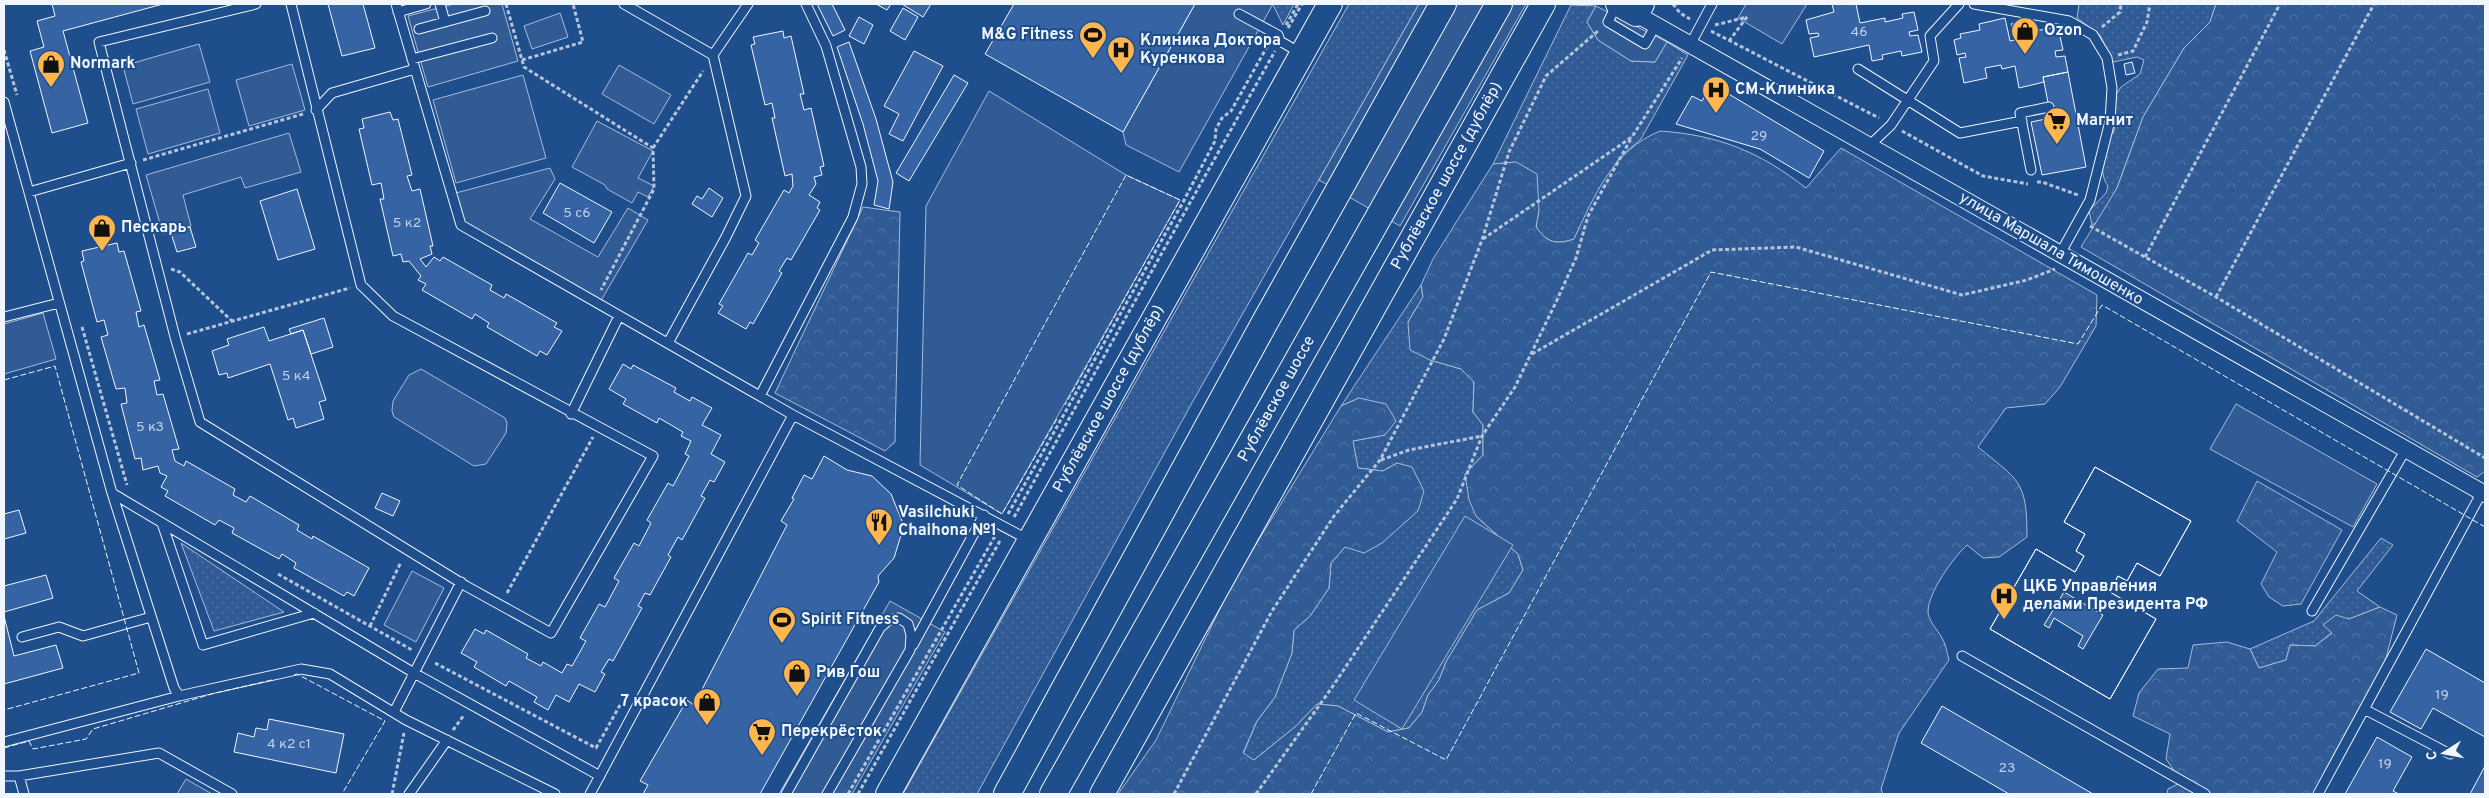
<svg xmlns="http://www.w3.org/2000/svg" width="2489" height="798" viewBox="0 0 2489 798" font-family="Overpass,sans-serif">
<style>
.grass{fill:url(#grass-dots);stroke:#a8bbd7}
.forest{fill:url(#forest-crowns);stroke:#a8bbd7}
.built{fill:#305b95;stroke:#a8bbd7}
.building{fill:#3563a3;stroke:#f2f6ff;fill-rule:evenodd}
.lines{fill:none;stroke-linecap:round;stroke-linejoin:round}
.lane-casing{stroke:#f2f6ff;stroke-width:11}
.street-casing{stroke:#f2f6ff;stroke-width:18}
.secondary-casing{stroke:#f2f6ff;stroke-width:26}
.primary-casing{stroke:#f2f6ff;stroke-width:28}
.path{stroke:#b3c4dc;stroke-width:3;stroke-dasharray:4 2.5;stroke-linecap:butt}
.lane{stroke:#1f4e8c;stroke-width:9}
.street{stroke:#1f4e8c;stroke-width:16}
.secondary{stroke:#1f4e8c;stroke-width:24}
.primary{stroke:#1f4e8c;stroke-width:26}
.fence{stroke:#f2f6ff;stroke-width:1;stroke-dasharray:6 2.5;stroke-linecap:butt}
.labels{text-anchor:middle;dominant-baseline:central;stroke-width:4;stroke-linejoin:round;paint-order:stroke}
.number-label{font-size:14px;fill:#c3d1e8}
.poi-label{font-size:16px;font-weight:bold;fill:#f2f6ff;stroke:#1f4e8c;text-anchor:start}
.street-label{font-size:16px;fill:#f2f6ff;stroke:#1f4e8c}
</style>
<defs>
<pattern id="grass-dots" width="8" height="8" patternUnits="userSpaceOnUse" patternTransform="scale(1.25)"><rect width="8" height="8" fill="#305b95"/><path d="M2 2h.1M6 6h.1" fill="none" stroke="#4e73a5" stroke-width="1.8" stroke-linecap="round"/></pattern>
<pattern id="forest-crowns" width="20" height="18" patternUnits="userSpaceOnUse" patternTransform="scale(1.25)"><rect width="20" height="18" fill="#305b95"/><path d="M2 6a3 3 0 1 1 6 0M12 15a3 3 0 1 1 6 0" fill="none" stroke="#4e73a5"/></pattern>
</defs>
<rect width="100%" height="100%" fill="#1f4e8c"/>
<path class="grass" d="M1273 4H1294L1283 25 1273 5Z
M1349 4H1419L1193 401 977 794H903Z
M2079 4H2216L2210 22 2184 48 2143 117 2117 188 2100 221 2092 225 2089 211 2106 193 2108 186C2098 173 2102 144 2114 132L2116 95 2121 87 2140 74 2144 60 2137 57 2113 62 2100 35 2077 18Z
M1571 5 1596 6 1587 22 1598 40 1631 61 1655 62 1667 42 1688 55 1641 139 1620 157 1601 186 1574 239C1556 245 1547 243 1536 227L1539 210 1516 163 1493 164Z
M1421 285 1423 297 1408 322 1430 360 1461 369 1474 382 1473 412 1483 425V455L1465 474 1476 516 1518 554 1523 570 1509 593 1477 610 1446 662 1439 680 1428 695 1422 712 1409 728 1388 732 1338 706 1317 704 1296 726 1254 760 1243 754 1257 721 1275 697 1292 653 1294 630 1310 616 1329 588 1331 563 1345 547 1397 463 1383 471 1358 468 1352 441 1385 435 1359 398 1341 406Z
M2381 538 2393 545 2357 591 2380 607 2349 619 2315 646 2290 645 2286 660 2259 668 2250 649 2314 621Z
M181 543 284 612 214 631Z"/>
<path class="forest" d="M2216 4H2485V471L2477 477 2081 247 2117 188 2143 117 2184 48 2210 22Z
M1660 131C1719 135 1760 152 1806 188L1841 148 2097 295 2096 326 2060 387 2045 404 2006 408 1978 447C2019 481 2027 480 2027 537L1999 557 1983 558 1967 545C1953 558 1929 591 1928 611 1928 621 1937 629 1942 638 1946 644 1947 653 1949 660L1899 733 1881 789 1883 794H1118L1156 740 1234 580 1341 406 1359 398 1386 404 1396 421 1385 435 1353 441 1358 468 1383 471 1397 463 1412 467 1424 491 1418 511 1382 543 1364 553 1345 547 1331 563 1329 588 1310 616 1294 630 1292 653 1275 697 1257 721 1243 753 1254 760 1296 726 1317 704 1338 706 1388 732 1409 728 1422 712 1428 695 1439 680 1446 662 1477 610 1509 593 1523 570 1518 554 1476 516 1469 500 1465 474 1483 455V425L1473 412 1474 382 1461 369 1430 360 1410 350 1408 322 1423 297 1421 285 1433 259 1493 164 1516 162 1537 174 1539 210 1536 227C1547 243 1556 245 1574 239 1594 196 1613 150 1660 131Z
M863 207 900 212 895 442 885 451 775 393Z
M2257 481 2342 530 2301 604 2283 606 2269 597 2261 584 2277 552 2237 521Z
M2380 607 2397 615 2385 662 2315 794H2167L2168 789 2182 782 2166 759 2170 734 2133 716 2139 693 2158 669 2188 668 2193 645 2227 642 2250 649 2259 668 2286 660 2290 645 2315 646 2332 633 2323 625 2336 615 2349 619Z"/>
<path class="built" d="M454 4H502L518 61 428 87 408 16Z
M1195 4H1273L1179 172 1126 145 1123 132Z
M1419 4H1526L1400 226 1319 180Z
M1746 4H1807L1782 44 1738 18Z
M1596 6 1667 42 1655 62 1631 61 1598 40 1587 22Z
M560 13 568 37 532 49 524 26Z
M199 44 210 82 133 104 123 66Z
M292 64 305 110 249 126 236 80Z
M619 65 671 95 654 124 602 94Z
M523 75 546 158 456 183 433 100Z
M208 89 220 133 148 154 136 109Z
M989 91 1126 175 1180 200 1002 514 920 465 926 206Z
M597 121 653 151 638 178 654 186 648 197 638 192 632 203 607 189 605 185 572 167Z
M289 133 301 172 245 188 241 177 183 195 191 226 163 234 146 175Z
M550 168 555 179 530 219 598 257 628 208 648 220 599 304 461 225 452 194Z
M43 313 56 359 4 374V324Z
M421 369 505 418 507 423 506 433 486 464 474 466 394 417 392 411 393 401 409 375Z
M2236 404 2377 484 2353 527 2210 449Z
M1465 516 1513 545 1402 729 1354 700Z
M412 571 444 588 416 642 384 625Z
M890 601 945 632 852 794H779Z
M186 779 212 794H177Z"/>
<path class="building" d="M52 4H163L63 31 88 123 52 133 30 51 44 47 37 21 55 16Z
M328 4H363L375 48 342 56Z
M817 4H832L845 30 833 36Z
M876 4H891L887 10Z
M902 4H931L923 17Z
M1014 4H1195L1123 132 985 54Z
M1832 4H1856L1860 23 1885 18V22L1903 18 1902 14 1914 12 1918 30 1909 32 1910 36 1918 35 1922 52 1902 56 1901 51 1882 55 1883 59 1872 61 1869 45 1814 57 1810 38 1819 36 1818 33 1809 34 1806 20 1834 12Z
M903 8 918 17 905 40 890 31Z
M859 17 873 25 864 44 849 36Z
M2005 18 2010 41 2029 37 2030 41 2036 39 2035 31 2058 27 2063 50 2055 51 2056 57 2065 56 2068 72 2043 77 2044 82 2019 88 2015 66 2002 69 2001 65 1985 68 1987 78 1964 83 1959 58 1966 57 1965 53 1957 55 1954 40 1961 38 1960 34 1980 30 1979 24Z
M783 31 784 38 791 36 804 94H800L804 110 811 108 824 166 820 167 822 175 814 177 816 184 809 195 820 202 817 208 820 210 791 260 787 258 779 271 782 273 753 324 750 322 746 329 718 313 723 306 719 304 748 253 752 255 759 243 755 240 784 190 789 193 793 186 792 174 785 176 772 118H775L772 103 765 105 751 45 755 44 753 37Z
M849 42 876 119 893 182 889 209 874 205 878 181 863 124 837 47Z
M914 51 943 66 903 141 889 134 899 114 884 106Z
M2132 62 2135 73 2126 75 2124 64Z
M2068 72 2086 167 2042 175 2031 122 2051 118 2043 77Z
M954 75 968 83 909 181 896 173Z
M1710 87 1725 96 1727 93 1824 151 1809 178 1760 149 1676 124 1692 96 1702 101Z
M390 112 393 120 398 119 412 175 407 176 412 191 420 189 433 246H430L432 254 420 259 426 267 434 257 440 261 443 257 492 285 490 290 504 298 506 294 557 323 554 327 562 331 547 355 540 351 537 356 487 327 489 323 475 314 472 319 422 290 426 284 418 280 421 276 409 261 403 262 401 254 393 256 380 199H384L381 183 372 185 359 129 364 128 362 119Z
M560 183 612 212 594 243 543 213Z
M709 188 723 198 712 217 692 204 697 196 702 199Z
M297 189 315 249 278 260 260 201Z
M190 227 196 247 177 252 171 233Z
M117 243 119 252 124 251 141 311 136 312 139 327 144 325 160 380 154 381 157 395 163 394 179 449 172 450 175 461 184 466 186 461 235 489 233 495 246 502 250 496 299 525 297 530 312 539 313 536 369 568 354 596 347 592 344 596 294 568 296 563 282 554 279 559 232 533 234 528 219 520 215 525 165 496 168 491 161 487 167 476 160 473 158 466 143 470 141 458 135 459 121 404 127 403 125 388 116 389 101 337 108 335 104 320 97 322 81 262 84 261 82 251Z
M324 318 333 347 311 354 303 330 291 334 289 329Z
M264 327 269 341 303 330 326 400 319 402 324 419 296 428 293 418 288 420 270 364 228 378 227 373 219 375 212 351 229 345 227 339Z
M623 364 631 369 633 365 676 388 674 392 690 401 692 397 712 408 702 425 721 435 711 454 725 462 714 482 710 480 701 496 705 498 682 540 678 537 668 555 671 557 650 595 645 593 638 606 642 608 613 661 609 659 601 672 605 674 595 692 579 684 569 702 556 695 548 710 534 702 537 697 509 681 506 686 474 667 477 662 461 653 475 629 484 634 486 630 528 654 526 658 541 666 543 662 562 673 567 664 572 666 586 641 580 638 599 604 605 607 619 581 614 578 634 543 639 546 651 523 647 520 668 483 673 486 689 456 685 454 691 441 681 436 683 432 659 418 657 423 623 404 626 399 609 389Z
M824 456 847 470 872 476 891 494 902 521V532L894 558 878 576 879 582 760 794H643L648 785 640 781 687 700 694 705 787 525 781 521 794 499 792 498 804 475 812 479Z
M2095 467 2191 521 2160 576 2137 563 2127 581 2118 576 2110 592 2156 619 2110 699 1990 629 2036 549 2075 572 2084 556 2076 551 2085 534 2064 522ZM2064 592 2103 615 2083 649 2078 646 2083 636 2054 618 2049 628 2044 625Z
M2095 467 2191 521 2160 576 2137 563 2127 581 2118 576 2110 592 2156 619 2110 699 1990 629 2036 549 2075 572 2084 556 2076 551 2085 534 2064 522Z
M382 493 400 501 393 516 375 508Z
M19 510 26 533 4 539V514Z
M46 575 53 598 4 612V586Z
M4 616 14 656 56 645 63 668 4 684Z
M2426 649 2485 683V737L2433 708 2421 729 2390 712Z
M1942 706 2093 794H2009L1921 743Z
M269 719 344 734 336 773 234 752 238 733 254 737 256 728 267 730Z
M2377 737 2412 757 2393 791 2399 794H2345Z
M2485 766V794H2470Z"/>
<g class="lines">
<g class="lane-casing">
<path id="lane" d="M256 4 99 42 175 337 200 422 466 586 551 633 653 456 393 316 361 285 291 4
M396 4 461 225 793 415 1029 540
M440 4 445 22
M624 4 713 55 746 196 726 237 668 343
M1617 4 1608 22 1645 44 1656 25
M1974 4 2069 21 2093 35 2107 58 2112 88 2110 121 2090 200 2060 254
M398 12 426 4
M1239 14 1278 35 1280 41 1302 54
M419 29 485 11
M1690 45 1712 4
M713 55 748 4
M412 59 492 38
M1858 69 1960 133 2022 121
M4 102 112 493 174 688 179 696
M316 110 332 93 415 69
M1869 146 1891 125 1934 61 1930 36 1959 4
M2031 170 2020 113 2049 107
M29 192 131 163
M4 317 59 303
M760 396 853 217 862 184 861 167 826 46 806 4
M571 414 619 316
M112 493 414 673 600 776
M162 523 203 645 314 613
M2312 611 2406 449
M22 637 59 627 83 636 151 617
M913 645 984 515
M1962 656 2205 794
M2364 709 2450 754
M394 712 461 582
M4 742 179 696 301 669 330 674 406 720 555 794
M4 776H19
M24 794 19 776 159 753 232 794
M409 794 447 740
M590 794 793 415
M786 794 880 628 889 620 899 618 908 624 911 635 910 650 827 794
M2318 794 2482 492"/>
</g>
<g class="street-casing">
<path id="street" d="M1636 14 2485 494"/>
</g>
<g class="secondary-casing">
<path id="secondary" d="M1618 4 1636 14 1642 4
M888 794 1330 4
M1102 794 1543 4"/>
</g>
<g class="primary-casing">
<path id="primary" d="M1007 794 1265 322 1443 4
M1053 794 1499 4"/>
</g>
<path class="path" d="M506 4 524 67 653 148 654 189 601 290
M1673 4 1680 13 1690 19
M2012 23 2017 40
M1286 25 1298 4
M1715 25 1747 17
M2102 27 2120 12 2121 4
M1288 28 1302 4
M1711 31 1879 118
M1729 41 1747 17
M4 50 17 95
M2118 55 2133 51 2147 22 2150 4
M522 60 583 42 573 4
M1902 131 1983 176 2028 184
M653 148 703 71
M143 160 303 114
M2037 182H2042L2078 195
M2090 226 2216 297 2485 458
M1483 239 1632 137 1682 58
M2145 257 2280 4
M171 269 180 272 232 321
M2216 297 2374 4
M82 327 127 485
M187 334 350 288
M1532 354 1712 250 1796 247 1962 295 2027 280 2055 269
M1381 460 1409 450 1482 436
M1008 514 1182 204 1215 141 1216 129 1222 118 1231 111 1268 45
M1014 517 1275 51
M278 574 412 650
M507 593 593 437
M370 626 401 562
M435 663 596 748 620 705
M453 730 464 715
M392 794 404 733
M848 794 995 536
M858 794 1001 539
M1174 794 1272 611 1334 516 1380 460 1444 339 1482 240 1509 152 1546 76 1598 31
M1256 794 1333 686 1457 499 1482 436 1515 387 1556 302 1576 258 1588 216 1632 137"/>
<use href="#lane" class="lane"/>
<use href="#street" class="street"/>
<use href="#secondary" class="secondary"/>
<use href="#primary" class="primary"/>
<path class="fence" d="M4 380 55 366 139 673 4 710
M1057 419 1002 514 957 485 1126 175 1180 200 1065 405
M294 675 297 674 385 721 342 794
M4 748 29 741 33 749 86 739 93 729 215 693 272 680
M1311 794 1356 713 1446 760 1711 272 2078 344 2102 305 2485 527"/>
</g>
<defs>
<g id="shop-pin" transform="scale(1.4375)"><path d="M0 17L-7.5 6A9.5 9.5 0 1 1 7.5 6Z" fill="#ffb74d" stroke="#1f4e8c"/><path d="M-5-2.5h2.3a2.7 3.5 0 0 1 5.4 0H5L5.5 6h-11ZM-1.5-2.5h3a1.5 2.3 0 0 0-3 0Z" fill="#111"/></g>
<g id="stadium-pin" transform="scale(1.4375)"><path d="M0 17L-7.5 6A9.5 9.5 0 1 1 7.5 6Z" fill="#ffb74d" stroke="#1f4e8c"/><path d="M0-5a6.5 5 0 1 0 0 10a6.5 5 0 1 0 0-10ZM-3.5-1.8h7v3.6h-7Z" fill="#111"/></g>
<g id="hospital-pin" transform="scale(1.4375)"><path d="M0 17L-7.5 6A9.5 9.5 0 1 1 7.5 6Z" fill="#ffb74d" stroke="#1f4e8c"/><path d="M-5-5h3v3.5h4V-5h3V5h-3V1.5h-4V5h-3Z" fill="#111"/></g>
<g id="supermarket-pin" transform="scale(1.4375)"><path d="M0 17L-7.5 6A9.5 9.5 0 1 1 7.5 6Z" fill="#ffb74d" stroke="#1f4e8c"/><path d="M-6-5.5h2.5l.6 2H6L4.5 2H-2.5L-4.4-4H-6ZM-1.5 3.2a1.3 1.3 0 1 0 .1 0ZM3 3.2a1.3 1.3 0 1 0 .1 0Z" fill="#111"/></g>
<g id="restaurant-pin" transform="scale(1.4375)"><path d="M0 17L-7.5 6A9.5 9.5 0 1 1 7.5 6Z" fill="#ffb74d" stroke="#1f4e8c"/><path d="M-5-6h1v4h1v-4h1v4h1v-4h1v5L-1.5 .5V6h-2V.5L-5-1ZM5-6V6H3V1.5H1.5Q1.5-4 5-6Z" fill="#111"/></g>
</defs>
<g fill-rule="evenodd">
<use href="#shop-pin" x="2025" y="31"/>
<use href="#stadium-pin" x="1093" y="35"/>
<use href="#hospital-pin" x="1121" y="50"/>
<use href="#shop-pin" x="51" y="64"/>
<use href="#hospital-pin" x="1716" y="90"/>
<use href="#supermarket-pin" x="2057" y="121"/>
<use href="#shop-pin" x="102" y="228"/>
<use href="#restaurant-pin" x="879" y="522"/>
<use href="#hospital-pin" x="2004" y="596"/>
<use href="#stadium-pin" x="782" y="620"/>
<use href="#shop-pin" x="797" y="673"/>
<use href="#shop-pin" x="707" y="702"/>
<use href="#supermarket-pin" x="762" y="732"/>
</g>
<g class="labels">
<g class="number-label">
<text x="1859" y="32">46</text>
<text x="1759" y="136">29</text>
<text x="577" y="213">5 с6</text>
<text x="407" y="223">5 к2</text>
<text x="296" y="376">5 к4</text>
<text x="150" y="427">5 к3</text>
<text x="2442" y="695">19</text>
<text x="289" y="744">4 к2 с1</text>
<text x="2385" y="764">19</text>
<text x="2007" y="768">23</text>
</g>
<g class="poi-label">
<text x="2044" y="31">Ozon</text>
<text x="1074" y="35" text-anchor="end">M&amp;G Fitness</text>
<text x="1140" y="41">Клиника Доктора<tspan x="1140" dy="18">Куренкова</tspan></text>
<text x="70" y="64">Normark</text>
<text x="1735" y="90">СМ-Клиника</text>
<text x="2076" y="121">Магнит</text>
<text x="121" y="228">Пескарь</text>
<text x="898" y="513">Vasilchuki<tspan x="898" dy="18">Chaihona №1</tspan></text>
<text x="2023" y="587">ЦКБ Управления<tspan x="2023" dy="18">делами Президента РФ</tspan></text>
<text x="801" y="620">Spirit Fitness</text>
<text x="816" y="673">Рив Гош</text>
<text x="688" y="702" text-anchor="end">7 красок</text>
<text x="781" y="732">Перекрёсток</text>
</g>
<g class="street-label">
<text transform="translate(1447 176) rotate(-61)">Рублёвское шоссе (дублёр)</text>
<text transform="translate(2051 249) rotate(30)">улица Маршала Тимошенко</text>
<text transform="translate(1109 399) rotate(-61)">Рублёвское шоссе (дублёр)</text>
<text transform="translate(1277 399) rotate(-61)">Рублёвское шоссе</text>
</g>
</g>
<rect width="2489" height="798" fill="none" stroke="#f2f6ff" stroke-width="10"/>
<g transform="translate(2444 753) rotate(259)" stroke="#1f4e8c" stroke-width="4" paint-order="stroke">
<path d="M0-4L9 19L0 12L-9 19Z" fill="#f2f6ff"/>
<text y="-8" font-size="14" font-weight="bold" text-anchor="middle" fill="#f2f6ff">С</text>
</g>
</svg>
